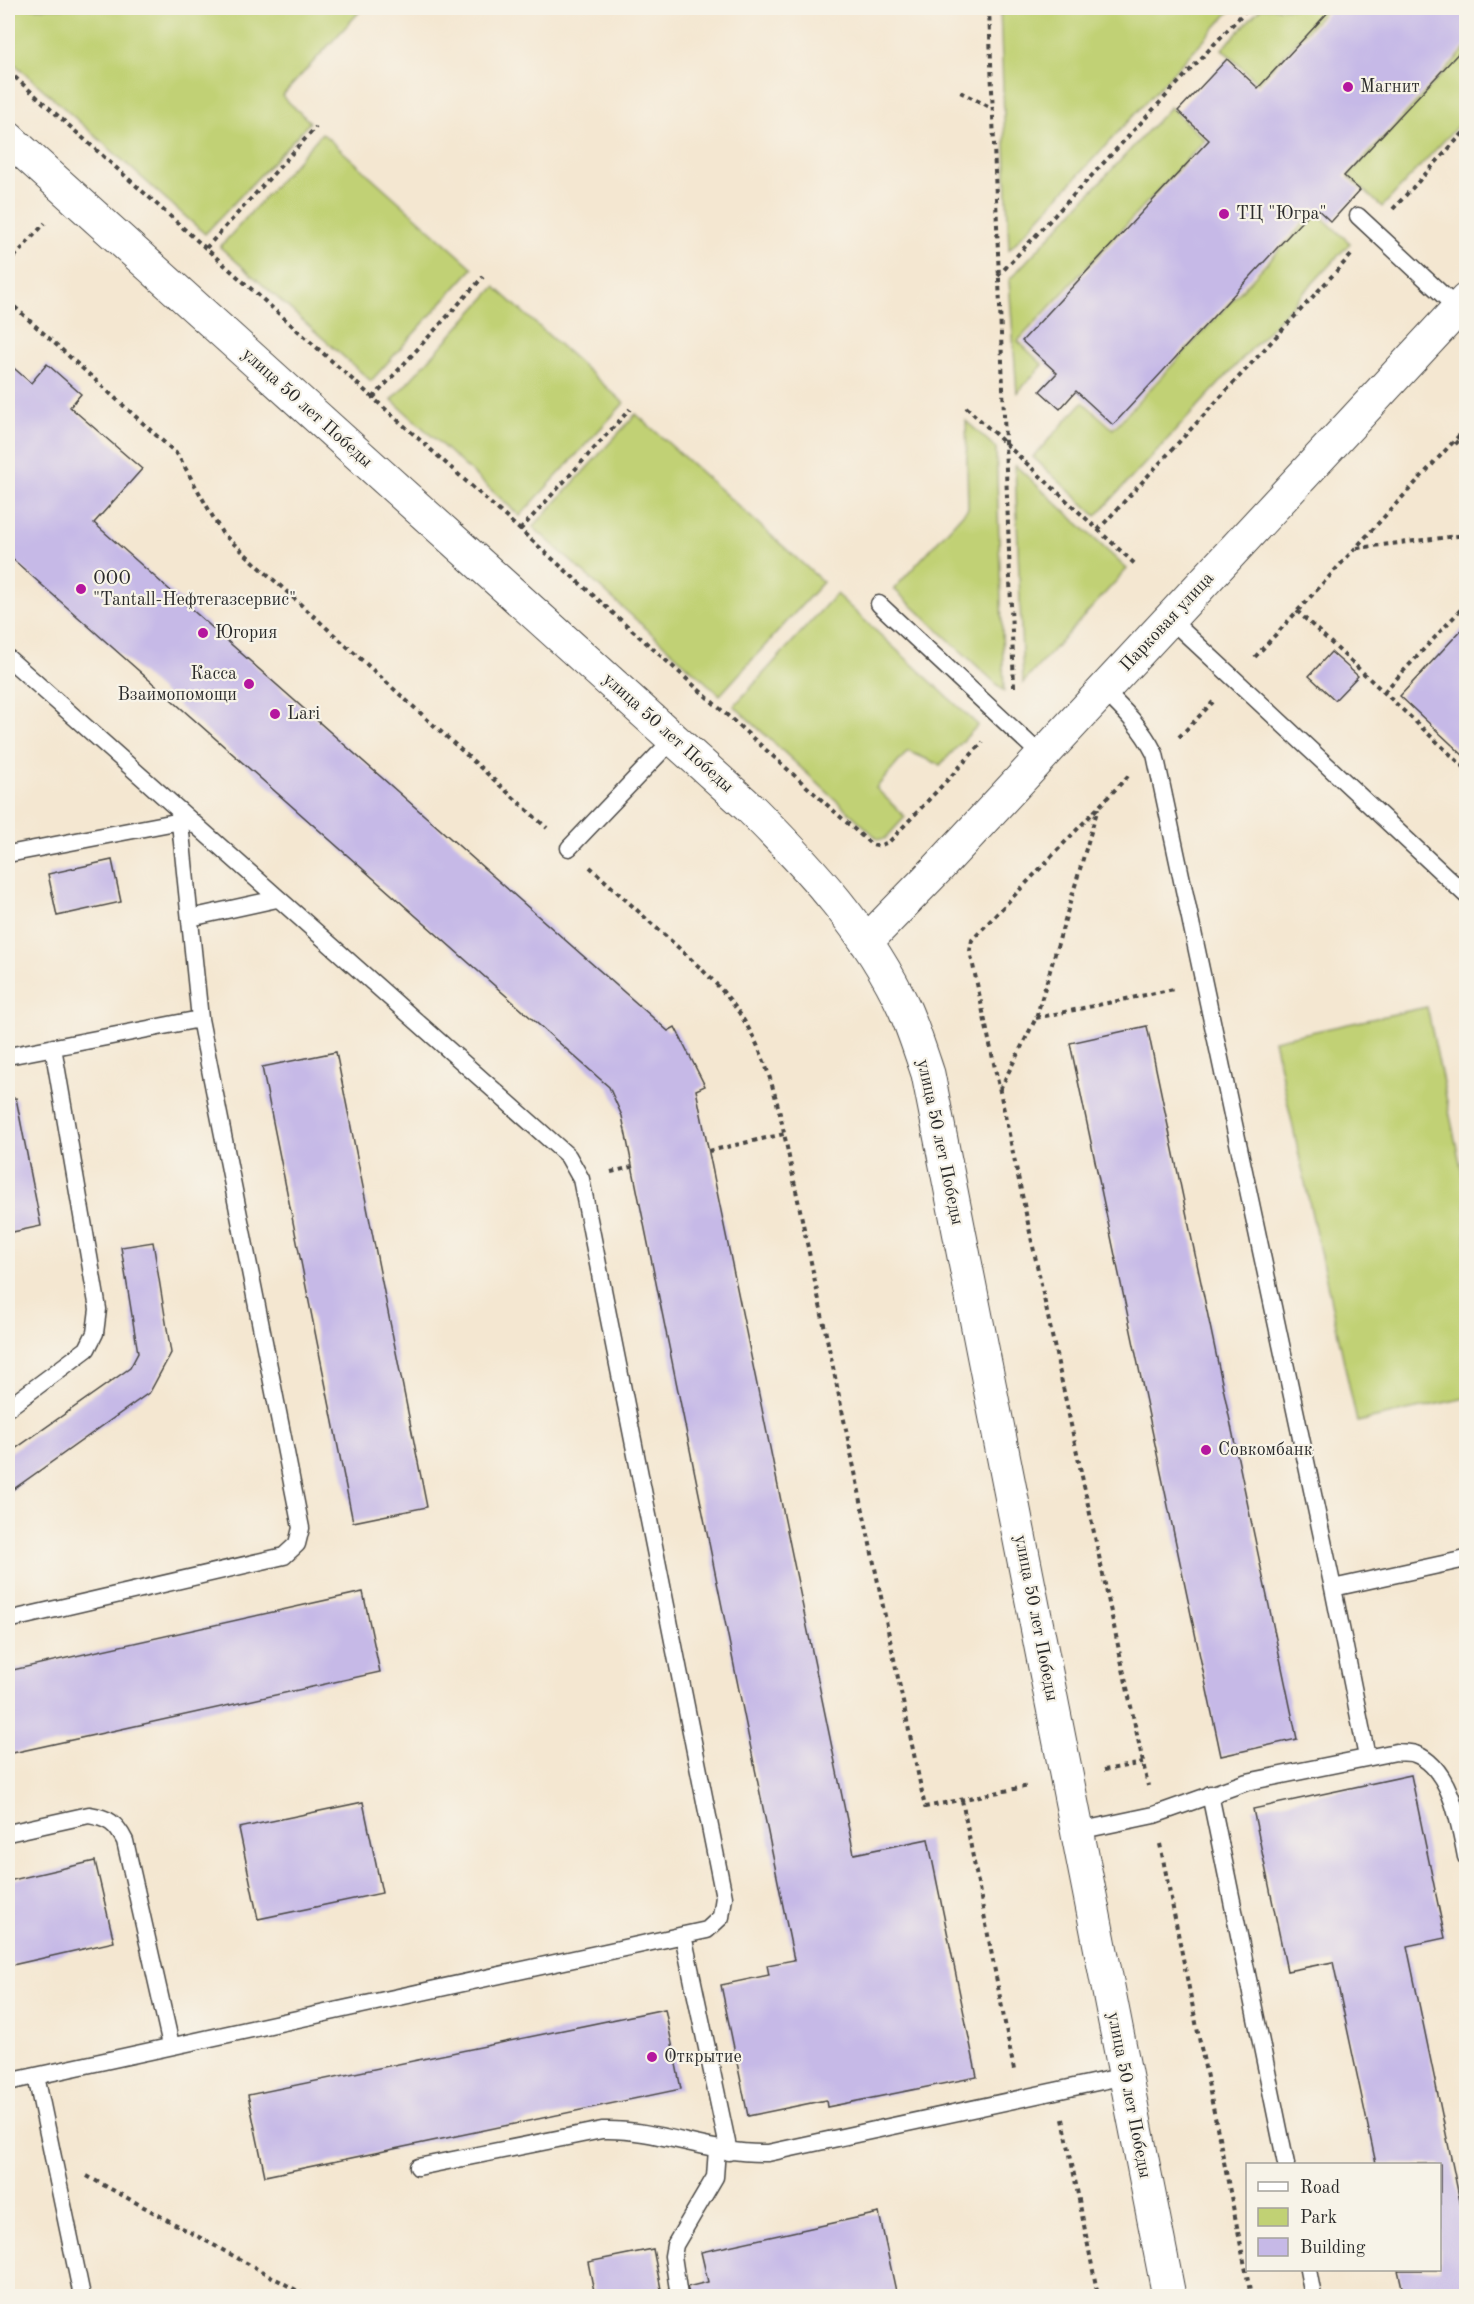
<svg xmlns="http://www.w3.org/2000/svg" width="1474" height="2304" viewBox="0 0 1474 2304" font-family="'Old Standard TT',serif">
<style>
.green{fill:#c1d174;stroke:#767e50;stroke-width:1.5}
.building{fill:#c6b9e7}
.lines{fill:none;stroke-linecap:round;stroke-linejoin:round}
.service-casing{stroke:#494744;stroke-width:19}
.minor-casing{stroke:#494744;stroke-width:35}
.path{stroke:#494744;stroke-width:4;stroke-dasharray:4.5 4.5;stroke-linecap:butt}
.service{stroke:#fff;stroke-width:16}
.minor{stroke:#fff;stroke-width:33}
.poi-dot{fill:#b5179e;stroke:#f7f3e8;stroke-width:2}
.labels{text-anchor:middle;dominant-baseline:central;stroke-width:4.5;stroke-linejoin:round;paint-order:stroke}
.poi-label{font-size:18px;fill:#2b2b2b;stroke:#f7f3e8;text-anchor:start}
.street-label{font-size:18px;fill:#2b2b2b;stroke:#f7f3e8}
</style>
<rect width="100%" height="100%" fill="#f7f3e8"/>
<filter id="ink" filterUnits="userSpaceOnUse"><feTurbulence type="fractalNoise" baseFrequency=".0167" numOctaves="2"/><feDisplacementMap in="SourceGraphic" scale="12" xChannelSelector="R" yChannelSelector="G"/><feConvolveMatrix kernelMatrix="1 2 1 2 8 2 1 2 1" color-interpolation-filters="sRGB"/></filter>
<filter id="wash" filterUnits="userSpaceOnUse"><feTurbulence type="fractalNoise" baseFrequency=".008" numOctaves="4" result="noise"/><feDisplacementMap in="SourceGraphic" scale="24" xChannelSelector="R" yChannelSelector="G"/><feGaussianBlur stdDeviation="1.35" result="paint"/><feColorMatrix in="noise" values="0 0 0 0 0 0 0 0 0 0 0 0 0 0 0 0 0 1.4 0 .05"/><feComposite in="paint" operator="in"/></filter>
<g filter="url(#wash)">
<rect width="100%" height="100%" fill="#f4e7d1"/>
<path class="green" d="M8 8H363L282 96 310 122 205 234 8 58Z
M1000 8H1233L1009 250Z
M1261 8H1328L1258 83 1222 49Z
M1466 48V117L1382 207 1348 176Z
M1170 107 1205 140 1018 341 1043 365 1017 393 1009 280Z
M322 133 473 268 371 381 220 247Z
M1315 211 1350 243 1096 516 1033 457 1083 402 1113 429Z
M495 287 624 403 520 516 392 400Z
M636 414 823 582 720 695 533 527Z
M966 421 996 448 1004 691 894 589 968 508Z
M1015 465 1127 569 1023 683Z
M836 594 978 725 940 765 908 751 876 788 905 817 885 839H878L734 706Z
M1427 1007 1466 1191V1398L1357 1422 1274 1040Z"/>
<g id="blocks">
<path class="building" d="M1332 8H1466V45L1344 176 1360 190 1331 222 1315 207 1113 425 1076 391 1060 409 1040 391 1057 373 1022 341 1209 140 1178 111 1227 59 1258 88Z
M8 363 31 383 47 364 81 394 70 407 142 469 94 523 668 1031 675 1027 705 1086 696 1090 854 1854 928 1839 977 2077 827 2107 826 2100 748 2116 721 1985 769 1975 767 1965 794 1960 622 1116 609 1087 8 555Z
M1466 625V758L1400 696Z
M1331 652 1358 676 1335 700 1309 676Z
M112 860 121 902 57 916 48 874Z
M1147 1026 1297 1739 1221 1756 1070 1043Z
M336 1052 427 1507 353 1522 262 1067Z
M16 1098 41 1226 8 1233V1099Z
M153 1242 171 1353 150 1392 8 1493V1454L130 1368 138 1353 121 1247Z
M363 1592 380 1672 8 1754V1671Z
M1411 1775 1445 1938 1407 1946 1466 2230V2296H1404L1398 2270H1440V2164H1376L1333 1962 1287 1971 1253 1809Z
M363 1802 382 1893 258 1919 239 1828Z
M95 1861 114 1942 8 1966V1881Z
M665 2009 681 2089 265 2176 248 2095Z
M879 2213 897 2296H690L687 2287 708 2282 701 2252Z
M653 2249 662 2294 648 2296H595L588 2262Z"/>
</g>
</g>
<g filter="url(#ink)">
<use href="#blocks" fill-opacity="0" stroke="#494744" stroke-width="1.5"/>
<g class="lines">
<g class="service-casing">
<path id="service" d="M1358 216 1458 309
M879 604 1042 756
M1170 619 1466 895
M8 658 568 1156 581 1179 724 1897 721 1917 707 1930 8 2082
M1103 690C1124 710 1142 728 1155 754L1333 1588 1367 1757
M569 848 674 738
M8 854 181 821
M190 918 277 899
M8 1056 200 1019
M8 1408 87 1349 95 1333 98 1309 53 1047
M1333 1588 1466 1559
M8 1620 284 1556 297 1544 301 1528 200 1019 179 813
M1210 1794 1286 2164
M1078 1831 1154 1815 1247 1782 1396 1752C1402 1753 1410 1752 1415 1754 1451 1767 1460 1826 1466 1857
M8 1833 89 1815C108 1818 116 1823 125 1841L171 2045
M683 1935 729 2152
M36 2076 82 2296
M418 2167 602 2130C659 2128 710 2155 768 2153L1125 2076
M1308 2270 1313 2296
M679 2296 673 2256 675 2245 715 2177 717 2149"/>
</g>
<g class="minor-casing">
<path id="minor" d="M8 138 750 808C810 868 869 931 905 1010 914 1031 921 1053 928 1074L1169 2296
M866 942 939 867 1466 300"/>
</g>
<path class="path" d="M989 8 1014 687
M8 71 872 845 878 846 889 842 983 742
M960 92 992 108
M1393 209 1466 130
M206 248 316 127
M8 264 45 223
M998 276 1248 8
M8 301 178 455 222 533 547 828
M373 398 483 277
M966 407 1137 566
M1455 441 1466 452
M520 530 630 409
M1098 530 1354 252
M1357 548 1466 535
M1297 611 1466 769
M1255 657 1466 428
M1384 692 1466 604
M1179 737 1213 702
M1128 776 972 940 970 951 1148 1786
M590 867C616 891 642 915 669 939 697 965 727 990 746 1024 763 1052 772 1083 780 1114L925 1807 1029 1786
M1036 1018 1174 989
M1000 1089 1036 1018 1098 808
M709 1151 784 1134
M611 1172 632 1167
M1104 1770 1143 1763
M962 1800 1014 2070
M1160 1844 1251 2296
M1063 2119 1098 2296
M87 2176 307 2296"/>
<use href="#service" class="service"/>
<use href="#minor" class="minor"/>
</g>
</g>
<g class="poi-dot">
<circle cx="1348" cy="87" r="6"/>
<circle cx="1224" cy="214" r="6"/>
<circle cx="81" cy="589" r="6"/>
<circle cx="203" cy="633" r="6"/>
<circle cx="249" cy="684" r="6"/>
<circle cx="275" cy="714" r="6"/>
<circle cx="1206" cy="1450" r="6"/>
<circle cx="652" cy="2057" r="6"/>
</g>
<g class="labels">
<g class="poi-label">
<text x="1360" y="87">Магнит</text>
<text x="1236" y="214">ТЦ "Югра"</text>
<text x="93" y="579">ООО<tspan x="93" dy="21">"Tantall-Нефтегазсервис"</tspan></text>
<text x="215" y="633">Югория</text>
<text x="237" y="674" text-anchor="end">Касса<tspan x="237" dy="21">Взаимопомощи</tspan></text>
<text x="287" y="714">Lari</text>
<text x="1218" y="1450">Совкомбанк</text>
<text x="664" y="2057">Открытие</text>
</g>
<g class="street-label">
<text transform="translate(307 408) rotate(42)">улица 50 лет Победы</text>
<text transform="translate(1167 622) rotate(-47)">Парковая улица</text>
<text transform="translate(668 733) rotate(42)">улица 50 лет Победы</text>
<text transform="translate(940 1142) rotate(78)">улица 50 лет Победы</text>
<text transform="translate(1036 1618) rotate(79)">улица 50 лет Победы</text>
<text transform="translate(1129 2095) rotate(79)">улица 50 лет Победы</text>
</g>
</g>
<rect width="1474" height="2304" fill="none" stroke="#f7f3e8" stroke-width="30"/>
<rect x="1246" y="2163" width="195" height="108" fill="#f7f3e8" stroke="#a5a39c" stroke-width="1.5"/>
<rect x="1258" y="2182" width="30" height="9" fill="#ffffff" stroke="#a5a39c" stroke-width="1.5"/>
<text x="1300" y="2193" font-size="18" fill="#2b2b2b">Road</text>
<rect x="1258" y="2208" width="30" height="18" fill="#c1d174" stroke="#a5a39c" stroke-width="1.5"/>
<text x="1300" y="2223" font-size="18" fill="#2b2b2b">Park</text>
<rect x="1258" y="2238" width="30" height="18" fill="#c6b9e7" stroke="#a5a39c" stroke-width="1.5"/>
<text x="1300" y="2253" font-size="18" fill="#2b2b2b">Building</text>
</svg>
